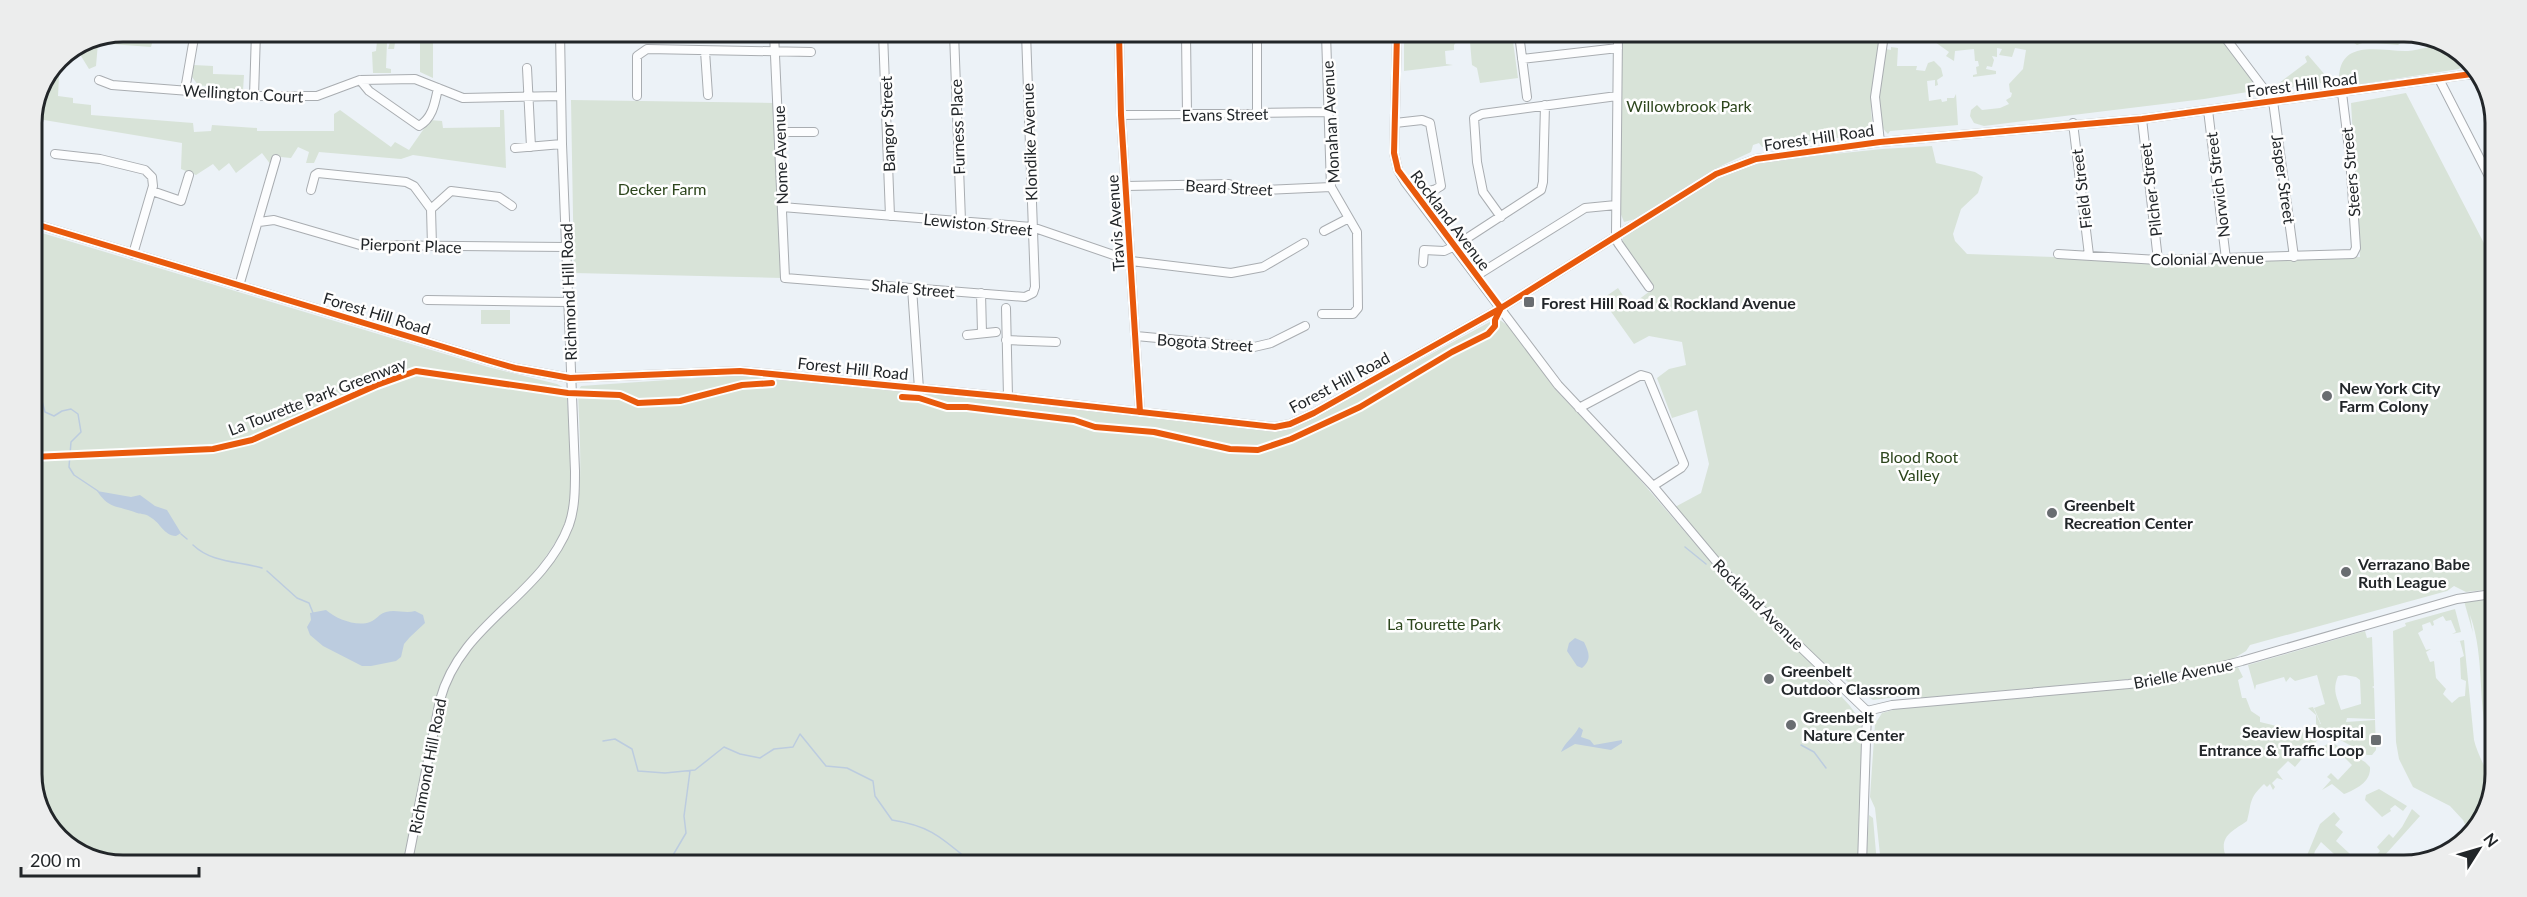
<svg xmlns="http://www.w3.org/2000/svg" width="2527" height="897" viewBox="0 0 2527 897" font-family="Lato,sans-serif">
<style>
.green{fill:#d8e3d8;fill-rule:evenodd}
.water{fill:#bcccdf}
.lines{fill:none;stroke-linecap:round;stroke-linejoin:round}
.stream{stroke:#bcccdf;stroke-width:1.5}
.minor-casing{stroke:#a9adb1;stroke-width:10}
.minor{stroke:#fcfdfe;stroke-width:8}
.cycleway-casing{stroke:#fefefe;stroke-width:10}
.cycleway{stroke:#e8590c;stroke-width:6}
.poi-dot{fill:#696d71;stroke:#fefefe;stroke-width:2}
.labels{text-anchor:middle;dominant-baseline:central;stroke-width:5;stroke-linejoin:round;paint-order:stroke}
.street-label{font-size:16px;fill:#222629;stroke:#fefefe}
.park-label{font-size:16px;fill:#2d461d;stroke:#fefefe}
.poi-label{font-size:16px;font-weight:bold;fill:#222629;stroke:#fefefe;text-anchor:start}
.rim{fill:none;stroke:#222629;stroke-width:3}
</style>
<rect width="100%" height="100%" fill="#ecf2f7"/>
<path class="green" d="M123 32H155L151 47 98 43 96 66 89 69 81 56 67 55Z
M378 32H433V78L420 72V39L414 37 419 40 418 43H395L394 49H388L390 42H387L386 68 391 69V73H373L372 52 376 51Z
M1469 34H1512L1518 78 1480 83 1477 68 1472 65 1470 42 1458 43 1457 41 1454 45V50L1445 51 1446 64 1453 65 1404 71V42Z
M1621 35H1881L1871 108 1873 134 1866 141 1860 142 1855 136 1829 139 1828 133 1827 139 1762 147 1759 143 1753 145 1751 152 1721 166 1635 219 1624 222 1620 212Z
M1936 35 2221 36 2260 90 2204 99 1984 126 1974 123 1970 116 1971 110 1977 105 1982 110 2000 108 2009 104 2006 100 2011 97 2012 93 2010 92 2009 84 2023 69 2026 50 2015 48 2012 57 1999 55 2002 49 1997 48V57L1992 56 1994 60 1992 67 1987 66 1986 69 1996 71V74L1973 77V75L1977 74 1976 67 1979 66 1978 61H1975L1974 49 1955 51 1954 61 1946 56 1949 52 1935 42Z
M2342 36H2403V41L2398 45 2365 42 2357 45 2350 40 2344 41Z
M2442 44 2462 59 2463 65 2459 69 2355 85 2354 82 2345 84 2339 77C2341 38 2382 52 2408 51 2420 50 2430 46 2442 44Z
M1891 47 1898 48 1897 66H1917L1916 70 1925 71 1928 63 1934 61 1941 68 1943 76 1937 80 1938 85 1935 86V80L1927 81 1929 101 1941 99 1942 102 1947 101V98H1954L1956 94 1958 125 1890 131 1888 134C1870 120 1883 69 1886 49L1891 50Z
M2308 55 2326 76 2328 82 2272 90 2269 84 2275 86 2307 62 2305 57Z
M60 57 58 96 73 98V103L91 105V115L193 123 194 132 211 131 212 125 257 128V131H334V114L340 110 391 147 395 142 409 150 430 120 442 121 443 128 500 127V110H504L506 168 413 155 401 159 319 152 314 163H306L309 152 298 147 291 158 281 157 271 165 262 153 236 173 229 163 219 171 213 164 196 175 181 169 182 143 32 118Z
M193 65 213 66V74L244 75 243 91 198 85 192 77Z
M2406 93 2487 249 2494 256 2492 589 2466 592 2454 586 2447 591 2250 645 2246 651 2228 662 2164 676 1921 698 1895 697 1873 700 1826 666 1727 570 1675 507 1701 493 1709 464 1697 410 1672 418 1657 378 1669 369 1686 365 1682 342 1649 336 1634 344 1602 299 1618 288 1630 306 1654 288 1623 244V237L1726 173 1745 166 1766 161 1882 149 1932 146 1936 163 1975 172 1983 177 1978 193 1961 209 1953 234 1955 241 1967 254 2054 257 2174 265 2360 257 2351 103Z
M571 100 773 103 782 278 574 273Z
M32 230 488 367 557 384 566 389 573 461 571 509 562 532 537 570 469 638 448 667 435 706 405 861H94L51 830 32 780Z
M481 310H510V324H481Z
M1497 318 1510 327 1555 389 1629 467 1735 590 1799 650 1850 706 1858 717 1861 725 1862 756 1858 864 412 861C418 829 424 796 430 763 436 733 440 702 453 675 468 643 497 620 522 597 544 576 567 547 575 518 584 486 579 426 578 391L581 386 740 375H761L1274 431 1290 429 1314 418Z
M2492 598 2491 752C2476 707 2486 659 2470 615L2473 633 2464 601Z
M2455 609 2461 632 2452 634 2456 632 2451 620 2446 621 2443 616 2433 621 2434 625 2432 626 2430 622 2422 625 2423 630 2418 633 2426 650 2431 649 2426 652 2430 662 2434 661 2436 678 2446 689 2443 694 2452 703 2459 697 2465 696 2466 681 2461 679 2460 658 2464 656 2460 641 2455 642 2464 640 2474 740C2478 759 2499 786 2489 805 2484 815 2476 824 2469 833L2463 820 2450 806 2413 787 2399 759 2396 742 2393 631 2406 626 2405 623Z
M2365 631 2367 638 2372 637 2374 686 2372 687 2374 688 2375 719 2347 718 2346 722 2375 720 2376 750 2372 755H2367L2316 726V715L2308 708 2313 707 2320 723H2319L2331 729 2321 724 2314 708 2325 704 2317 675 2295 681 2290 677 2286 682 2284 677 2256 685 2255 690 2248 665ZM2345 675 2356 677 2360 680 2361 704 2341 710C2337 697 2332 691 2338 676Z
M2238 667 2243 677 2238 680 2242 698H2246L2251 711 2260 717V722L2302 732 2304 728 2318 733 2320 737 2295 767 2288 761 2277 772 2283 780 2277 778 2272 783 2275 787 2273 790 2270 784 2267 787 2264 784C2248 799 2252 803 2247 821 2233 831 2218 836 2226 857L2230 860H2240L2244 865 2177 860 2175 865 1881 864 1875 808 1870 797 1875 724 1882 713 1903 707 2143 687 2170 683Z
M2331 742 2365 762 2370 767C2371 782 2356 789 2344 794L2332 784 2322 790 2331 780 2327 777 2331 773 2338 780 2352 765 2335 748 2327 756 2324 752V746Z
M2379 789 2407 806 2403 811 2395 805 2390 809 2391 811 2382 817 2365 800 2366 795Z
M2412 809 2420 816 2376 865H2367L2364 862 2366 860 2370 862 2380 851 2377 847 2389 834 2393 838 2402 827Z
M2334 812 2340 819 2335 825 2343 832 2336 841 2362 865H2346L2321 842 2315 851 2311 865H2303L2320 824Z
M1869 815 1873 818 1877 864H1866Z"/>
<path class="water" d="M97 491 131 497 140 495 155 506 167 510 181 533 176 536C163 535 161 523 150 517 145 513 142 515 137 513 117 505 110 510 97 491Z
M326 610C336 619 357 627 370 622 376 620 380 613 386 612 396 609 405 614 415 611L423 615 425 623 410 637 404 644 401 657 396 661 371 666H362L323 646 310 635 307 627 311 620 310 613Z
M1575 638 1584 642C1589 653 1592 659 1582 668L1577 666 1567 651 1569 643Z
M1579 727 1583 730 1581 737 1590 740 1594 745 1622 740V743L1611 750 1575 744 1561 752C1565 742 1574 737 1579 727Z"/>
<g class="lines">
<path class="stream" d="M32 397 42 401 45 412 54 416 62 411 71 409 78 414 81 432 71 442 69 467 74 475 98 491
M181 534 187 539
M193 545C212 563 237 561 262 568
M1685 547 1706 564
M267 571 297 598 309 603 313 613
M603 741 615 739 632 749 638 771 665 773 695 770 724 747 740 754 760 758 774 749 793 747 800 734 826 766 847 768 873 781 875 796 892 820C931 826 942 838 972 863
M1801 745 1814 752 1826 768
M669 862 686 833 684 816 690 771
M1804 864 1805 857"/>
<g class="minor-casing">
<path id="minor" d="M774 33 785 278 1025 297 1033 293 1035 287 1026 33
M883 33 890 216
M954 33 961 221
M1119 34 1121 115 1140 412
M1186 34 1187 114
M1257 34V113
M1397 34 1394 153 1398 170 1405 182 1558 385 1653 486 1736 585 1867 711 1862 864
M1519 34 1527 97
M1618 35 1616 234 1618 243 1649 287
M2224 36 2273 101 2294 257
M705 51 708 95
M1522 59 1618 48
M527 68 531 147
M2474 74 2483 84
M2439 79 2495 188
M99 80 112 85 254 96H317L360 80 415 79 463 98 561 96
M360 80 369 91 419 126C433 118 435 102 438 88
M185 90 195 32
M254 96 256 32
M637 96V56L647 49 811 52
M2208 110 2226 259
M1121 115 1328 112
M2142 119 2158 260
M1395 123 1422 120 1430 123 1441 186 1436 189 1415 195
M2073 123 2089 255
M779 132H814
M1880 142 1875 97 1884 35
M515 148 562 144
M55 154 100 159 145 170 152 177 153 186 133 254
M1126 186 1229 184 1242 191 1331 187
M311 190 315 175 318 173 406 182 414 186 431 209
M152 191 181 201 189 175
M782 207 1032 227 1131 261 1231 273 1263 267 1304 243
M1501 217 1483 192 1477 162 1474 118 1482 114 1617 96
M259 222 274 220 360 245 567 247
M32 223 487 360 515 368 570 378 740 371 1008 397 1275 427 1290 424 1314 413 1501 308 1716 174 1756 159 1880 142 2142 119 2479 73
M1324 231 1349 218
M432 246 431 209 451 191 499 197 512 206
M2058 254 2158 260 2353 254 2356 248 2350 157 2342 93
M1423 263 1424 250 1444 251 1455 246 1541 190 1543 182 1545 105
M1476 276 1585 208 1616 205
M239 286 276 159
M912 288 919 389
M981 293 982 333
M427 300 567 302
M1006 308 1008 397
M1322 314H1353L1358 308 1357 232 1331 187 1326 34
M967 335 996 332
M1136 336 1254 347 1271 343 1305 326
M1006 340 1056 342
M1579 408 1641 375 1648 377 1684 464 1681 468 1653 486
M1867 711 1892 705 2129 684 2175 678 2242 661 2457 599 2492 594
M408 861 440 700C461 622 541 598 569 525 575 508 575 489 575 471L562 144 560 32"/>
</g>
<use href="#minor" class="minor"/>
<g class="cycleway-casing">
<path id="cycleway" d="M1119 34 1121 115 1140 412
M1397 34 1394 153 1398 170 1501 308
M32 223 487 360 515 368 570 378 740 371 1008 397 1275 427 1290 424 1314 413 1501 308 1716 174 1756 159 1880 142 2142 119 2479 73
M902 397 919 398 947 407H967L1074 420 1095 427 1154 432 1230 449 1258 450 1291 439 1360 407 1452 352 1488 334 1495 326V320L1501 308
M32 457 213 449 252 440 377 385 416 371 568 393 620 395 638 403 680 401 742 385 772 383"/>
</g>
<use href="#cycleway" class="cycleway"/>
</g>
<g class="poi-dot">
<rect x="1523" y="296" width="12" height="12" rx="3"/>
<circle cx="2327" cy="396" r="6"/>
<circle cx="2052" cy="513" r="6"/>
<circle cx="2346" cy="572" r="6"/>
<circle cx="1769" cy="679" r="6"/>
<circle cx="1791" cy="725" r="6"/>
<rect x="2370" y="734" width="12" height="12" rx="3"/>
</g>
<g class="labels">
<g class="street-label">
<text transform="translate(2302 84) rotate(-7)">Forest Hill Road</text>
<text transform="translate(243 93) rotate(3)">Wellington Court</text>
<text transform="translate(1225 114) rotate(-1)">Evans Street</text>
<text transform="translate(1330 122) rotate(-93)">Monahan Avenue</text>
<text transform="translate(887 124) rotate(-92)">Bangor Street</text>
<text transform="translate(957 127) rotate(-92)">Furness Place</text>
<text transform="translate(1819 137) rotate(-8)">Forest Hill Road</text>
<text transform="translate(1029 142) rotate(-92)">Klondike Avenue</text>
<text transform="translate(780 155) rotate(-92)">Nome Avenue</text>
<text transform="translate(2350 172) rotate(-95)">Steers Street</text>
<text transform="translate(2284 179) rotate(82)">Jasper Street</text>
<text transform="translate(2217 185) rotate(-97)">Norwich Street</text>
<text transform="translate(1229 187) rotate(3)">Beard Street</text>
<text transform="translate(2081 189) rotate(-97)">Field Street</text>
<text transform="translate(2150 190) rotate(-97)">Pilcher Street</text>
<text transform="translate(1451 220) rotate(53)">Rockland Avenue</text>
<text transform="translate(1115 223) rotate(-94)">Travis Avenue</text>
<text transform="translate(978 224) rotate(6)">Lewiston Street</text>
<text transform="translate(411 245) rotate(2)">Pierpont Place</text>
<text transform="translate(2207 258) rotate(-1)">Colonial Avenue</text>
<text transform="translate(913 288) rotate(5)">Shale Street</text>
<text transform="translate(568 292) rotate(-92)">Richmond Hill Road</text>
<text transform="translate(377 313) rotate(17)">Forest Hill Road</text>
<text transform="translate(1205 342) rotate(4)">Bogota Street</text>
<text transform="translate(853 368) rotate(6)">Forest Hill Road</text>
<text transform="translate(1339 382) rotate(-28)">Forest Hill Road</text>
<text transform="translate(317 396) rotate(-21)">La Tourette Park Greenway</text>
<text transform="translate(1759 604) rotate(45)">Rockland Avenue</text>
<text transform="translate(2183 673) rotate(-11)">Brielle Avenue</text>
<text transform="translate(427 766) rotate(-79)">Richmond Hill Road</text>
</g>
<g class="park-label">
<text x="1689" y="105">Willowbrook Park</text>
<text x="662" y="188">Decker Farm</text>
<text x="1919" y="456">Blood Root<tspan x="1919" dy="18">Valley</tspan></text>
<text x="1444" y="623">La Tourette Park</text>
</g>
<g class="poi-label">
<text x="1541" y="302">Forest Hill Road &amp; Rockland Avenue</text>
<text x="2339" y="387">New York City<tspan x="2339" dy="18">Farm Colony</tspan></text>
<text x="2064" y="504">Greenbelt<tspan x="2064" dy="18">Recreation Center</tspan></text>
<text x="2358" y="563">Verrazano Babe<tspan x="2358" dy="18">Ruth League</tspan></text>
<text x="1781" y="670">Greenbelt<tspan x="1781" dy="18">Outdoor Classroom</tspan></text>
<text x="1803" y="716">Greenbelt<tspan x="1803" dy="18">Nature Center</tspan></text>
<text x="2364" y="731" text-anchor="end">Seaview Hospital<tspan x="2364" dy="18">Entrance &amp; Traffic Loop</tspan></text>
</g>
</g>
<path d="M0 0H2527V897H0ZM123 42H2404A81 81 0 0 1 2485 123V774A81 81 0 0 1 2404 855H123A81 81 0 0 1 42 774V123A81 81 0 0 1 123 42Z" fill="#eceded" fill-rule="evenodd"/>
<path class="rim" d="M123 42H2404A81 81 0 0 1 2485 123V774A81 81 0 0 1 2404 855H123A81 81 0 0 1 42 774V123A81 81 0 0 1 123 42Z"/>
<g transform="translate(2479 849) rotate(53)" stroke="#fefefe" stroke-width="4.5" paint-order="stroke">
<path d="M0-4.5L10 22L0 15L-10 22Z" fill="#222629"/>
<text y="-9" font-size="16" font-weight="bold" text-anchor="middle" fill="#222629">N</text>
</g>
<path d="M21 867v9h178v-9" fill="none" stroke="#222629" stroke-width="3"/>
<text x="30" y="867" font-size="18" fill="#222629" stroke="#fefefe" stroke-width="4.5" paint-order="stroke">200 m</text>
</svg>
